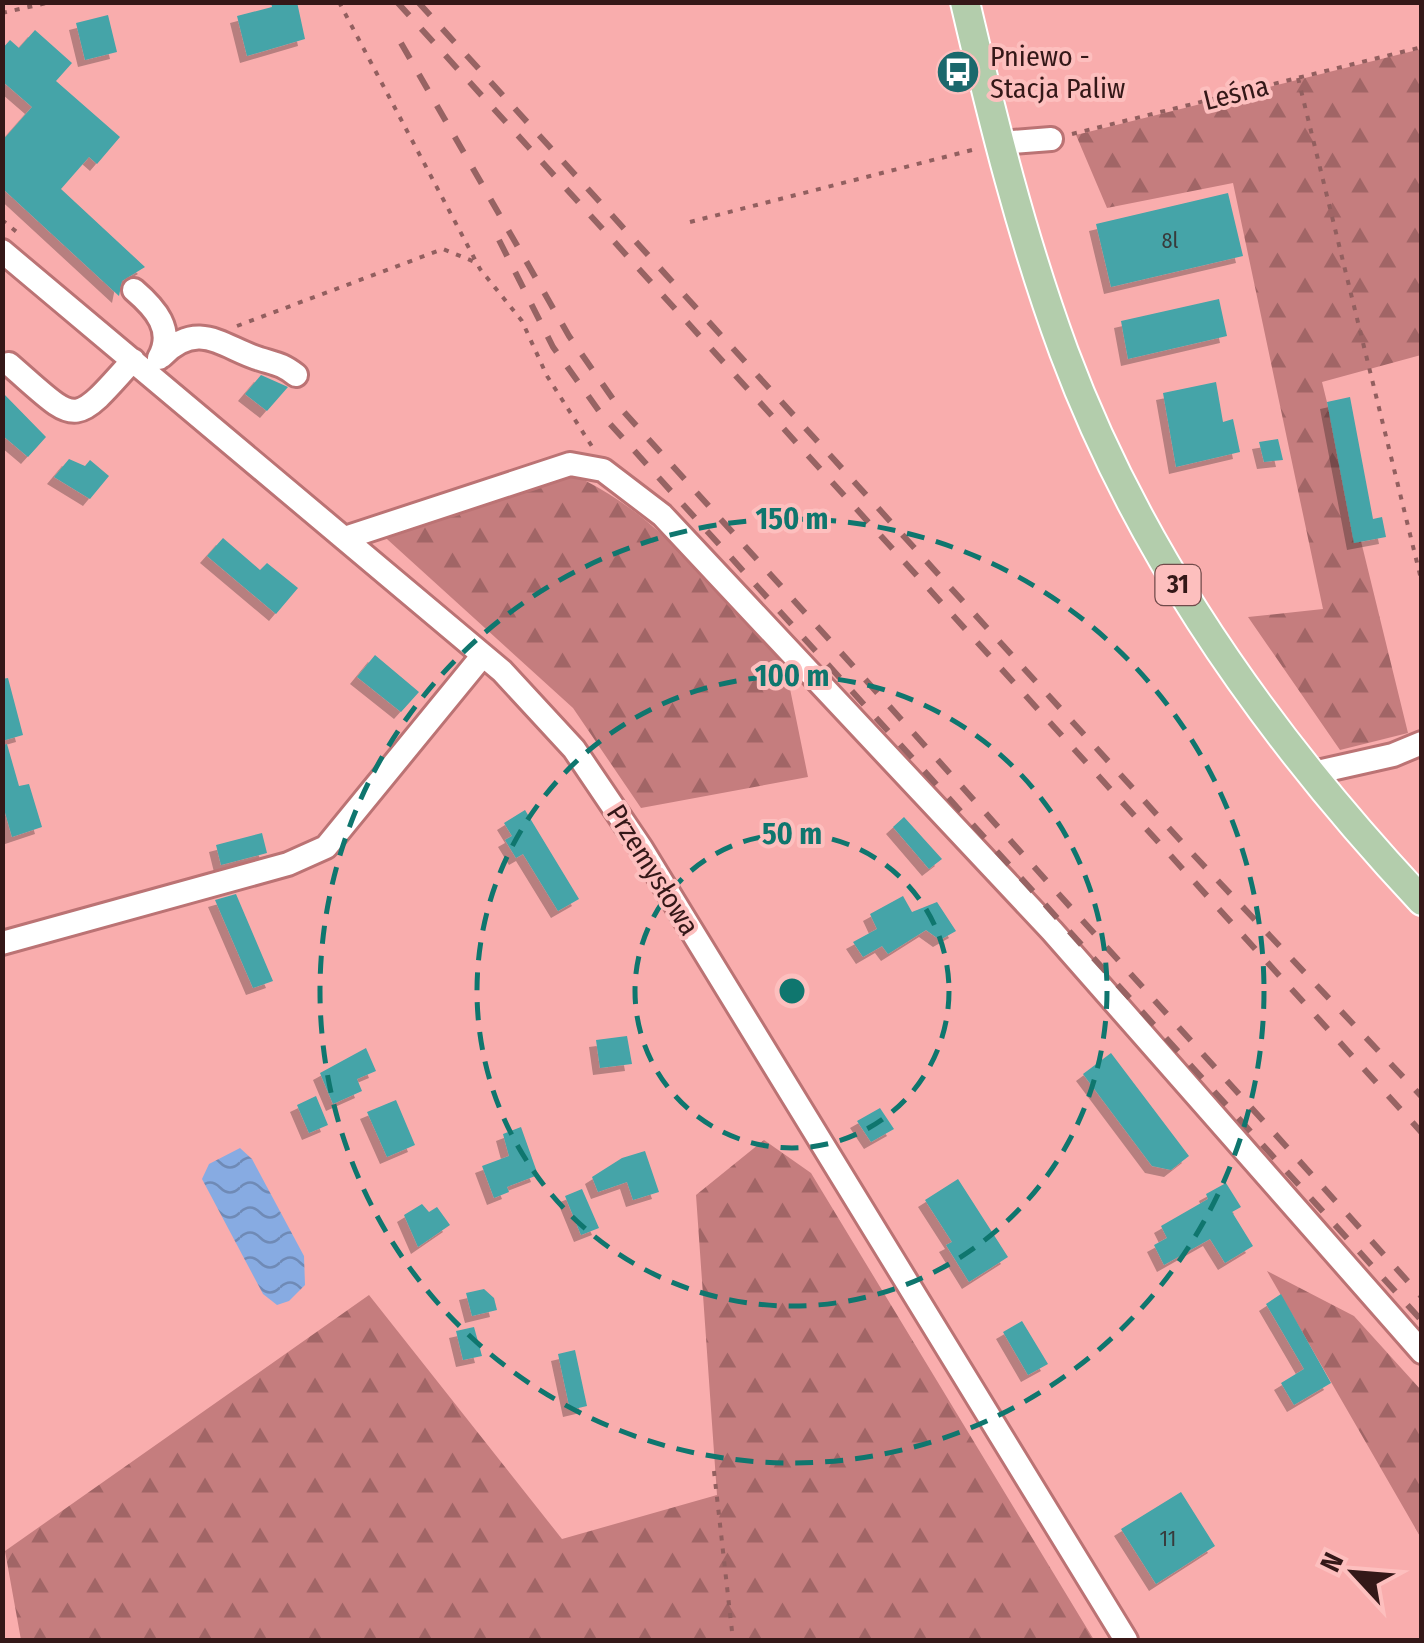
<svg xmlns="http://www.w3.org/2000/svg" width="1424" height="1643" viewBox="0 0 1424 1643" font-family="'Fira Sans Condensed',sans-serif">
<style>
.forest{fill:url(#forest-firs)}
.water{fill:url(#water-waves)}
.building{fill:#44a4a8;filter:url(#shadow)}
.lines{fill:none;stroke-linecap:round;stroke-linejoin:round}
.minor-casing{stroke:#bb7374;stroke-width:28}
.major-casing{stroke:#fff;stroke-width:32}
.path{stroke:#925f5f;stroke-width:4;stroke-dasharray:5 8;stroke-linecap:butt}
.minor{stroke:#fff;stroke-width:22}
.major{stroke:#b3cdac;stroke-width:28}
.rail{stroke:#976363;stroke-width:6;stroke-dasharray:18 18;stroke-linecap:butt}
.ring{fill:none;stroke:#0f766e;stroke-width:5;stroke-dasharray:18 12}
.labels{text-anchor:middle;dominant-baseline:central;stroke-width:8;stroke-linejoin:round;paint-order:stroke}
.number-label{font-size:22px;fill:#383b3c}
.shield{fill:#fdbfbe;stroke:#704a4a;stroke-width:2.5}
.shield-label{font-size:25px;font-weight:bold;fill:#341818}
.poi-label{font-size:28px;fill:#341818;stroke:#fdbfbe;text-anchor:start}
.street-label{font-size:28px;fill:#341818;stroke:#fdbfbe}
.centre{fill:#0f766e;stroke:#fdbfbe;stroke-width:5}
.ring-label{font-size:30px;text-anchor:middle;font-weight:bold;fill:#0f766e;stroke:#fdbfbe;stroke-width:8;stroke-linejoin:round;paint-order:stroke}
</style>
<defs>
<pattern id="forest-firs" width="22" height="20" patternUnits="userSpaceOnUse" patternTransform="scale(2.5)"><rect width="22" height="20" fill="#c57d7e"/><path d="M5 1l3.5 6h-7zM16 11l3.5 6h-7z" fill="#a16566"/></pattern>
<pattern id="water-waves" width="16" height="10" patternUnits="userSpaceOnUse" patternTransform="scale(2.5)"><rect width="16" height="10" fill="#87abe2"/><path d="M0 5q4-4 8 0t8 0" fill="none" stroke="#6f8ab6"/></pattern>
<filter id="shadow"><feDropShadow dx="-7" dy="7" stdDeviation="0" flood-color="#0004"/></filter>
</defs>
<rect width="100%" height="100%" fill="#f9adad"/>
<path class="forest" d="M1421 49V355L1322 382 1408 733 1340 750 1248 617 1323 609 1233 183 1107 208 1076 135Z
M576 454 584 480C661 518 717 592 775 653L787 674 808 777 641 808 573 708 366 520Z
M764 1140 811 1173 1094 1640H21L5 1551 369 1295 562 1539 717 1495 696 1195Z
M1267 1271 1354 1316 1421 1390V1538Z"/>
<path class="water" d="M240 1148 252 1159 304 1256 305 1285 289 1301 277 1305 263 1294 202 1179 209 1164Z"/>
<path class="building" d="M271 2H297L305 39 247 56 237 16 272 7Z
M108 15 117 52 85 60 76 23Z
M35 30 72 63 56 81 120 137 97 164 89 157 61 189 145 267 122 281 119 296 2 188V141L32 107 2 81V49L10 40 19 48Z
M1228 193 1243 256 1111 287 1096 224Z
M1219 299 1227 336 1128 359 1121 321Z
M261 375 288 387 267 411 245 394Z
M1216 382 1223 422 1233 419 1240 452 1176 467 1163 393Z
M2 392 46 437 28 457 2 435Z
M1350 397 1373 519 1382 517 1386 537 1354 543 1327 402Z
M1278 439 1283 460 1264 462 1259 442Z
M69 459 85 466 90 460 109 476 90 499 54 477Z
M223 538 260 570 267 563 298 588 276 614 207 556Z
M375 655 419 692 401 712 357 677Z
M8 678 23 735 2 741V679Z
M7 744 19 786 29 784 42 827 12 837 2 802V745Z
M525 810 579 899 558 911 523 854 516 858 505 840 512 836 504 823Z
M904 817 942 859 929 869 893 827Z
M262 833 267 853 221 865 216 845Z
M236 894 273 981 253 988 215 900Z
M903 896 912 912 937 902 956 931 940 940 926 930 888 954 882 946 863 957 853 942 877 929 870 914Z
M627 1036 632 1064 600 1068 596 1040Z
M366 1048 376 1071 357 1079 362 1091 333 1104 320 1073Z
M1111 1053 1189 1156 1171 1170 1152 1166 1083 1074Z
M316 1096 328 1125 309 1133 297 1105Z
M396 1100 415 1145 387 1157 367 1112Z
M880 1108 894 1129 871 1142 857 1121Z
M521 1127 538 1175 507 1187 509 1192 494 1198 482 1166 509 1156 503 1134Z
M645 1151 659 1192 633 1200 627 1182 598 1192 592 1177 622 1158Z
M958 1179 1008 1257 969 1282 946 1245 952 1242 925 1200Z
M1226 1183 1241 1207 1232 1212 1253 1246 1225 1263 1210 1239 1164 1265 1154 1245 1167 1238 1161 1226 1208 1199 1206 1194Z
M582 1189 599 1228 581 1235 565 1196Z
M422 1204 429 1212 437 1207 450 1225 418 1247 404 1215Z
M484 1289 494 1298 497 1310 472 1316 466 1293Z
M1281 1294 1331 1383 1294 1405 1281 1383 1304 1369 1266 1304Z
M1022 1321 1048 1364 1028 1375 1003 1332Z
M474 1327 482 1356 463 1360 456 1331Z
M575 1350 587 1406 570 1410 558 1354Z
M1181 1492 1215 1546 1156 1584 1121 1529Z"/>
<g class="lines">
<g class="minor-casing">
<path id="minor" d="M1000 143 1051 139
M2 251 502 671 574 749 641 848 1126 1640
M134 290C155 308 175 330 159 358
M162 356C199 318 225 349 260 359 276 364 282 364 296 375
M9 364C78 424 71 430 133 360
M345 538 570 464 603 470 662 515 1052 931 1422 1352
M1313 778 1322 771 1393 755 1422 743
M2 943 288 864 326 847 483 655"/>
</g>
<g class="major-casing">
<path id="major" d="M965 2C993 121 1022 238 1064 352 1141 559 1272 741 1422 901"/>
</g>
<path class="path" d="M339 2 480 269 522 321 547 376 593 448
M2 13 51 2
M1298 78 1422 583
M1072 134 1422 47
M2 220 18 233
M690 222 976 149
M237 326 443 249 475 262
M714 1471 733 1640"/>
<use href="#minor" class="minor"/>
<use href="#major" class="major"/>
<path class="rail" d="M397 2 1422 1133
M418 2 1189 850 1422 1097
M401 43 569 336 615 402 1422 1297
M499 240 553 347 602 415 1422 1321"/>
</g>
<g class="ring">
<circle cx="792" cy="991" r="157"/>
<circle cx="792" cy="991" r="315"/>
<circle cx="792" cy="991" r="472"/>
</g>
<defs>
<g id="bus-disc" transform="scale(2.25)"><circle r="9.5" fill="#1b686c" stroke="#fdbfbe"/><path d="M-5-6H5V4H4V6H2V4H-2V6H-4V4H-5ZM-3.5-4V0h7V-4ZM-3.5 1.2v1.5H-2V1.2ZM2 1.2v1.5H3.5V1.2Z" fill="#fff"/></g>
</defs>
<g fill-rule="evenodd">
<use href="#bus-disc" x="958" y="72"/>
</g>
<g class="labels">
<g class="number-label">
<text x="1170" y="240">8l</text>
<text x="1168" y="1538">11</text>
</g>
<rect class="shield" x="1155.5" y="565" width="45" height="40" rx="8"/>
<g class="shield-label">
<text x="1178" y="585">31</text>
</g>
<g class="poi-label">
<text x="990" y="56">Pniewo -<tspan x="990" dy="32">Stacja Paliw</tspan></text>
</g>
<g class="street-label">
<text transform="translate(1236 93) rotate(-14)">Leśna</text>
<text transform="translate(653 870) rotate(58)">Przemysłowa</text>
</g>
</g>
<circle cx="792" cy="991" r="15" class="centre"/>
<g class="ring-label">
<text x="792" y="529">150 m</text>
<text x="792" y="686">100 m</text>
<text x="792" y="844">50 m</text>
</g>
<rect width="1424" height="1643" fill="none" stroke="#341818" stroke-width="10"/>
<g transform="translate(1354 1573) rotate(296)" stroke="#fdbfbe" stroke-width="8" paint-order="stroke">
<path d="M0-8L18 38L0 25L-18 38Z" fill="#341818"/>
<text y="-15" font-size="28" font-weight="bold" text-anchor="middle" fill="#341818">N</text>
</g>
</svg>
